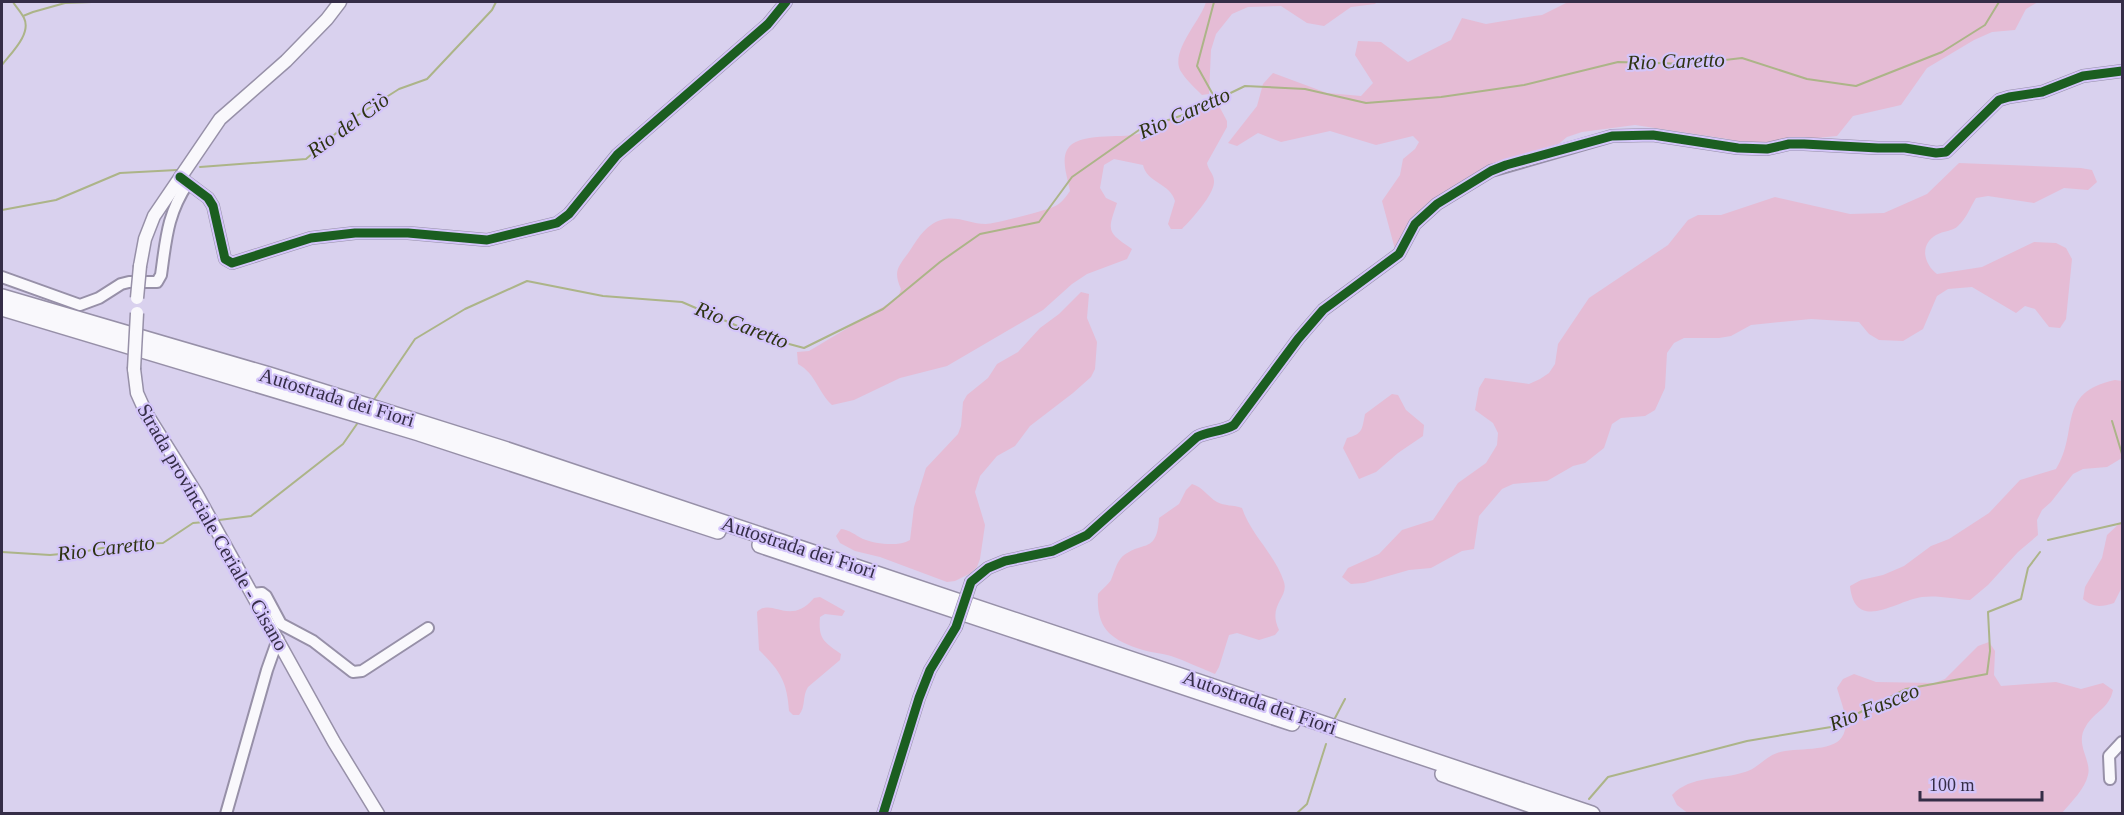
<svg xmlns="http://www.w3.org/2000/svg" width="2124" height="815" viewBox="0 0 2124 815" font-family="'Times New Roman',serif">
<style>
.green{fill:#e5bcd5}
.lines{fill:none;stroke-linecap:round;stroke-linejoin:round}
.stream{stroke:#acb488;stroke-width:2}
.minor-casing{stroke:#9790a8;stroke-width:14}
.major-casing{stroke:#9790a8;stroke-width:15}
.highway-casing{stroke:#9790a8;stroke-width:18}
.minor{stroke:#f9f8fc;stroke-width:10}
.major{stroke:#f9f8fc;stroke-width:12}
.highway{stroke:#f9f8fc;stroke-width:15}
.minor-bridge-casing{stroke:#9790a8;stroke-width:14;stroke-linecap:butt}
.major-bridge-casing{stroke:#9790a8;stroke-width:15;stroke-linecap:butt}
.minor-bridge{stroke:#f9f8fc;stroke-width:10}
.major-bridge{stroke:#f9f8fc;stroke-width:12}
.cycleway-casing{stroke:#d4c5fa;stroke-width:13}
.cycleway{stroke:#1b5e20;stroke-width:9}
.labels{text-anchor:middle;dominant-baseline:central;stroke-width:4.5;stroke-linejoin:round;paint-order:stroke}
.street-label{font-size:20px;fill:#352d47;stroke:#d4c5fa}
.water-label{font-size:21px;font-style:italic;fill:#2d3312;stroke:#d4c5fa}
</style>
<rect width="100%" height="100%" fill="#d9d1ee"/>
<path class="green" d="M1206 2H1377L1375 4 1351 7 1324 26 1307 23 1281 6 1248 7 1232 14 1216 34 1211 50 1209 94 1202 95C1195 88 1185 79 1180 70 1171 50 1201 20 1206 2Z
M1568 2H2038L2026 9 2015 30 1992 32 1974 40 1927 68 1901 105 1853 116 1837 136 1749 145 1728 139 1635 125 1582 132 1567 137 1555 147 1497 164 1434 199 1408 226 1396 253 1382 201 1400 175 1403 159 1415 149 1419 142 1413 136 1376 145 1330 131 1281 142 1258 133 1237 146 1228 143 1257 106 1263 84 1273 73 1327 93 1361 96 1373 83 1355 55 1358 41 1381 42 1408 62 1451 40 1462 18 1486 24 1534 16 1542 15Z
M1197 102 1219 106 1227 121V127L1207 163C1208 170 1214 174 1214 181 1215 194 1191 220 1182 229H1171L1168 224 1175 201C1170 183 1147 183 1143 165L1114 159 1104 165 1100 188 1106 198 1117 203C1107 232 1107 232 1132 249L1127 259 1087 274 1072 284 1043 310 947 366 900 378 854 400 832 405C818 392 816 374 798 364L797 352 809 351 898 298 901 289C893 271 898 267 909 252 917 240 925 225 941 220 957 215 970 224 986 224 994 224 1044 211 1053 207 1061 204 1065 198 1070 191 1068 179 1061 161 1067 150 1077 131 1121 139 1138 134 1147 131 1154 123 1163 120 1171 118 1178 120 1186 116Z
M1959 163 2081 168 2092 170 2097 182 2088 190 2064 188 2034 203 1988 196 1976 198C1971 206 1966 219 1958 226 1953 231 1943 231 1936 235 1919 245 1924 264 1937 274L1982 267 2034 242 2056 243 2066 248 2072 259 2066 319 2060 328 2049 327 2035 309 2025 306 2016 313 1972 287 1948 289 1937 296 1923 329 1903 341 1879 340 1869 334 1859 322 1811 319 1751 325 1731 336 1719 338H1684L1674 343 1667 353 1665 388 1655 410 1645 416 1621 418 1612 424 1604 448 1585 463 1573 466 1547 481 1513 484 1502 489 1479 516 1474 549 1462 551 1431 568 1409 570 1364 583 1351 584 1342 577 1348 568 1379 554 1402 530 1433 520 1458 483 1486 463 1497 445 1498 433 1493 423 1475 410 1479 388 1485 378 1529 384 1540 379 1549 373 1555 364 1558 344 1589 298 1668 245 1688 220 1698 215H1721L1775 197 1850 214 1884 213 1927 194Z
M1081 292 1089 294 1087 318 1097 342 1095 369 1091 377 1073 393 1030 426 1015 446 997 456 980 476 975 492 985 525 980 559 977 567 971 573 955 581 947 582 880 557 855 551 840 543 836 536 841 529C850 530 855 535 863 539 876 544 898 547 910 540L914 507 926 468 958 434 961 426 963 402 967 395 988 378 997 364 1018 352 1040 328 1059 314Z
M2115 380 2122 381V458L2107 467 2083 469 2073 474 2051 502 2042 510 2037 520 2038 535 2018 552 1988 585 1970 600C1955 599 1937 595 1922 597 1897 600 1855 634 1850 586L1861 580 1883 575 1904 566 1931 546 1949 539 1989 513 2020 480 2056 469C2080 431 2055 393 2115 380Z
M1392 394 1398 395 1406 410 1424 425 1423 436 1398 453 1376 472 1359 479 1343 448 1347 438C1363 434 1362 429 1365 414Z
M1192 484C1203 487 1207 496 1217 502 1224 506 1234 505 1242 508 1251 535 1275 554 1284 582 1289 598 1267 605 1279 630L1275 635 1259 640 1237 633 1229 635 1219 667 1215 674C1200 668 1186 661 1171 656 1162 653 1152 653 1143 650 1111 640 1096 629 1098 594 1102 589 1108 585 1111 580 1114 573 1116 564 1121 558 1141 539 1157 556 1159 518L1179 504 1186 490Z
M2122 521V587L2114 603C2101 607 2094 608 2083 599L2085 587 2102 558 2107 535Z
M820 597 845 611 842 616 825 614 820 617C818 639 824 642 841 654L840 660 808 687C802 696 806 707 799 715H793L789 711C787 681 780 671 759 650L757 612C771 597 790 627 814 598Z
M1989 642 1995 651 1994 675 2001 686 2056 682 2081 689 2103 683 2113 690C2109 709 2095 711 2086 726 2074 744 2092 760 2088 775 2085 789 2071 802 2062 813L1689 814 1677 805 1672 795C1691 775 1721 780 1745 772 1757 769 1765 757 1777 753 1793 747 1832 753 1842 737 1851 723 1841 703 1837 688L1843 679 1854 674 1876 682 1934 683 1945 679 1978 646Z"/>
<g class="lines">
<path class="stream" d="M1214 2 1197 66 1216 100
M23 16 33 12 65 3 92 2
M2 65C10 54 32 34 24 18 21 12 16 7 13 2
M200 167 306 159 355 117 399 89 427 79 492 10 496 2
M2 210 56 200 120 173 177 170
M373 401 415 339 465 309 527 281 603 296 682 302 763 337 804 348 883 309 940 262 980 234 1039 222 1072 177 1139 130 1189 113 1245 86 1305 89 1366 103 1441 97 1524 85 1618 62 1691 64 1742 58 1807 79 1856 86 1942 52 1985 25 1999 2
M2112 421 2122 454
M219 520 251 516 343 444 359 421
M2048 540 2122 523
M2 552 50 555 82 552 117 545 163 543 193 523 205 522
M1335 718 1345 699
M1589 799 1608 777 1747 741 1831 727 1906 689 1987 674 1990 651 1988 612 2021 599 2028 568 2040 552
M1296 814 1307 804 1326 744"/>
<g class="minor-casing">
<path id="minor" d="M180 177 208 198 213 206 225 259 232 263 311 238 355 233H408L487 240 557 223 569 214 617 155 768 24 786 2
M2 277 80 305 99 298 121 284 129 282H157L161 275C166 240 167 214 188 183
M971 582 988 568 1005 561 1053 551 1087 535 1197 437C1209 431 1222 432 1234 425L1298 339 1323 310 1399 254 1415 224 1437 204 1491 171 1612 136 1653 135 1738 148 1767 149 1789 144H1804L1878 148H1905L1936 153 1946 152 1999 100 2009 97 2042 92 2083 76 2122 71
M253 594 262 593 266 596 281 624 313 641 353 672 362 671 428 628
M2110 779 2109 756 2122 742
M226 814 267 670 278 639
M883 814 919 698 930 670 956 627"/>
</g>
<g class="major-casing">
<path id="major" d="M140 266 145 239 154 216 220 119 286 61 327 19 340 2
M134 369 137 393 146 413 196 493 334 742 378 814"/>
</g>
<g class="highway-casing">
<path id="highway" d="M2 297 269 375 504 449 1592 814
M2 308 419 433 718 531
M760 545 1292 723
M1443 774 1557 814"/>
</g>
<use href="#minor" class="minor"/>
<use href="#major" class="major"/>
<use href="#highway" class="highway"/>
<g class="minor-bridge-casing">
<path id="minor-bridge" d="M956 627 971 582"/>
</g>
<g class="major-bridge-casing">
<path id="major-bridge" d="M137 298 140 266
M134 369 137 313"/>
</g>
<use href="#minor-bridge" class="minor-bridge"/>
<use href="#major-bridge" class="major-bridge"/>
<g class="cycleway-casing">
<path id="cycleway" d="M180 177 208 198 213 206 225 259 232 263 311 238 355 233H408L487 240 557 223 569 214 617 155 768 24 786 2
M883 814 919 698 930 670 956 627 971 582 988 568 1005 561 1053 551 1087 535 1197 437C1209 431 1222 432 1234 425L1298 339 1323 310 1399 254 1415 224 1437 204 1491 171 1506 165 1612 136 1653 135 1738 148 1767 149 1789 144H1804L1878 148H1905L1936 153 1946 152 1999 100 2009 97 2042 92 2083 76 2122 71"/>
</g>
<use href="#cycleway" class="cycleway"/>
</g>
<g class="labels">
<g class="street-label">
<text transform="translate(337 397) rotate(17)">Autostrada dei Fiori</text>
<text transform="translate(213 527) rotate(60)">Strada provinciale Ceriale - Cisano</text>
<text transform="translate(799 547) rotate(18)">Autostrada dei Fiori</text>
<text transform="translate(1260 702) rotate(19)">Autostrada dei Fiori</text>
</g>
<g class="water-label">
<text transform="translate(1676 61) rotate(-2)">Rio Caretto</text>
<text transform="translate(1184 113) rotate(-24)">Rio Caretto</text>
<text transform="translate(348 125) rotate(-36)">Rio del Ciò</text>
<text transform="translate(742 325) rotate(21)">Rio Caretto</text>
<text transform="translate(106 548) rotate(-7)">Rio Caretto</text>
<text transform="translate(1874 707) rotate(-22)">Rio Fasceo</text>
</g>
</g>
<rect width="2124" height="815" fill="none" stroke="#352d47" stroke-width="6"/>
<path d="M1920 791v9h122v-9" fill="none" stroke="#352d47" stroke-width="3"/>
<text x="1929" y="791" font-size="18" fill="#352d47" stroke="#d4c5fa" stroke-width="4.5" paint-order="stroke">100 m</text>
</svg>
